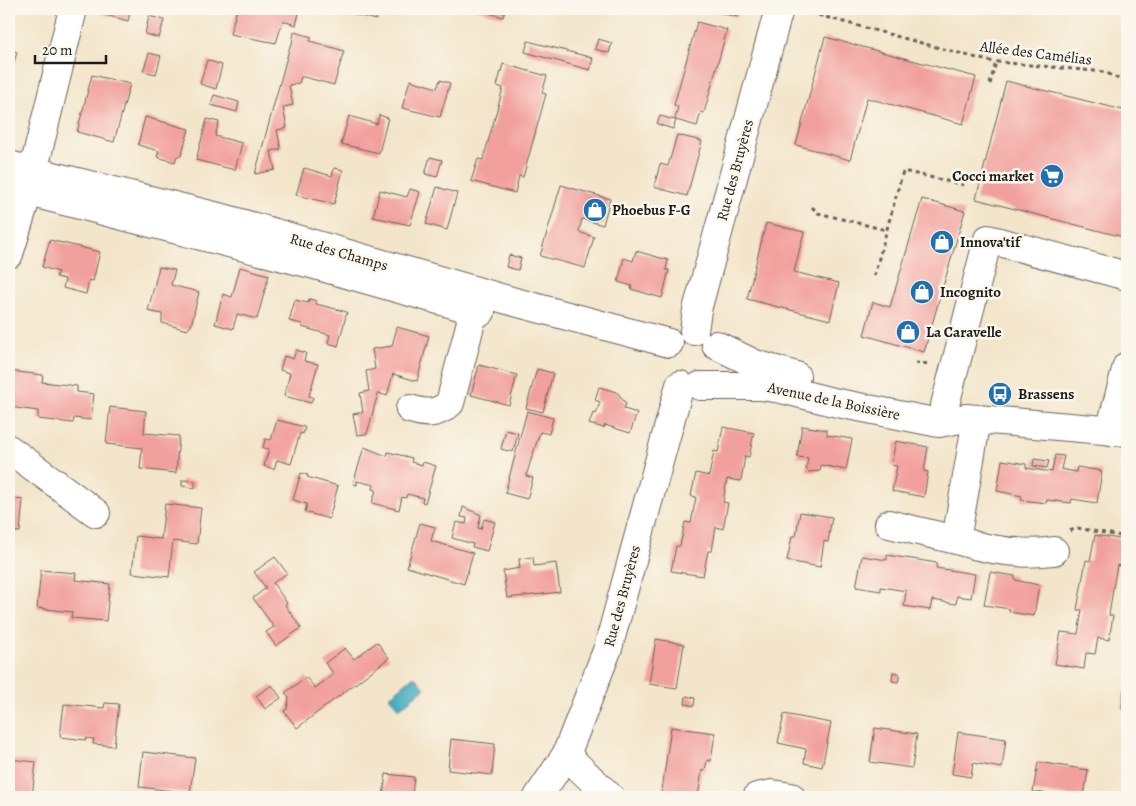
<svg xmlns="http://www.w3.org/2000/svg" width="1136" height="806" viewBox="0 0 1136 806" font-family="Alegreya,serif">
<style>
.water{fill:#40a9c0;stroke:#2e626e}
.building{fill:#f2a09d}
.lines{fill:none;stroke-linecap:round;stroke-linejoin:round}
.minor-casing{stroke:#676259;stroke-width:30}
.path{stroke:#676259;stroke-width:3;stroke-dasharray:4 4;stroke-linecap:butt}
.minor{stroke:#fff;stroke-width:28}
.labels{text-anchor:middle;dominant-baseline:central;stroke-width:5;stroke-linejoin:round;paint-order:stroke}
.street-label{font-size:15px;fill:#1c1c1c;stroke:#fbf7ec}
.poi-label{font-size:15px;font-weight:bold;fill:#1c1c1c;stroke:#fbf7ec;text-anchor:start}
</style>
<rect width="100%" height="100%" fill="#fbf7ec"/>
<filter id="ink" filterUnits="userSpaceOnUse"><feTurbulence type="fractalNoise" baseFrequency=".02" numOctaves="2"/><feDisplacementMap in="SourceGraphic" scale="10" xChannelSelector="R" yChannelSelector="G"/><feConvolveMatrix kernelMatrix="1 2 1 2 8 2 1 2 1" color-interpolation-filters="sRGB"/></filter>
<filter id="wash" filterUnits="userSpaceOnUse"><feTurbulence type="fractalNoise" baseFrequency=".0096" numOctaves="4" result="noise"/><feDisplacementMap in="SourceGraphic" scale="20" xChannelSelector="R" yChannelSelector="G"/><feGaussianBlur stdDeviation="1.12" result="paint"/><feColorMatrix in="noise" values="0 0 0 0 0 0 0 0 0 0 0 0 0 0 0 0 0 1.4 0 .05"/><feComposite in="paint" operator="in"/></filter>
<g filter="url(#wash)">
<rect width="100%" height="100%" fill="#f3e5ca"/>
<path class="water" d="M414 676 425 688 399 709 389 697Z"/>
<g id="blocks">
<path class="building" d="M103 9H131L128 21 102 14Z
M237 9H300L296 25 283 21 276 43 230 34Z
M351 9 378 12 376 20 350 13Z
M370 9H397L395 16Z
M475 9H506L503 17Z
M707 9H740L737 17Z
M149 16 164 20 159 38 145 34Z
M697 22 727 30 704 113 701 112 697 126 676 120 673 129 657 124 660 116 675 120 678 106 674 105Z
M294 32 312 37 310 41 344 51 334 85 304 77H301L299 83 289 85 293 105 283 107 287 128 277 130 281 149 271 151 275 170 255 174 290 46 292 44Z
M825 37 976 77 963 124 867 98 850 160 796 145Z
M598 39 612 43 609 53 595 49Z
M528 41 593 58 590 70 525 52Z
M9 50 17 52 9 81Z
M149 53 161 56 156 74 143 71Z
M207 60 222 65 216 89 200 84Z
M503 64 547 76 542 93 546 94 523 177 519 176 515 193 471 181 478 159 483 160 503 88 497 86Z
M92 75 130 84 114 142 77 132Z
M410 80 437 88 440 80 450 83 440 117 402 108Z
M1006 81 1127 111V238L976 199Z
M214 95 239 102 237 112 211 105Z
M379 115 388 118 379 153 341 144 349 116 377 124Z
M145 117 189 129 181 156H177L175 162 157 157 159 151 138 145Z
M207 119 219 122 215 136 242 143 235 170 196 160Z
M677 135 702 141 687 196 654 187 660 164 668 166Z
M430 157 442 160 437 177 425 174Z
M304 168 332 176 334 168 343 170 334 204 296 195Z
M561 185 610 199 603 225 582 219 579 232 594 237 585 268 540 256Z
M437 187 457 193 447 230 426 224Z
M410 189 420 192 410 225 373 217 380 190 407 197Z
M922 199 965 211 924 352 864 335 873 302 890 307Z
M766 223 804 232 794 272 839 283 830 320 747 299Z
M50 240 100 252 93 281 89 280 86 294 63 288 65 279 56 277 58 272 42 267Z
M636 251 668 260 666 270H669L662 298 631 289 632 286 618 282 624 258 633 261Z
M509 255 521 258 518 270 506 267Z
M159 267 175 270 171 285 199 292 191 326 187 330 162 323V314L148 311Z
M240 267 269 275 257 319 237 314 233 329 215 324 223 294 232 297Z
M309 299 317 301 316 304 347 312 338 346 328 343 330 335 302 327V324L289 321 295 300 308 303Z
M397 327 429 336 417 381 393 374 387 396 378 393 367 434 357 435 353 414 363 412 360 393 369 391 366 371 375 369 372 349 392 346Z
M296 350 306 353 304 361 318 364 309 396 313 397 311 403 284 396 290 373 280 370 284 356 293 359Z
M479 365 517 375 509 405 471 395Z
M537 369 553 373 543 412 526 408Z
M9 371 43 375 42 382 77 386V392L94 394 91 420 74 418 73 423 38 419V411L9 407Z
M599 387 617 392 626 404 624 409 637 413 630 433 605 425 604 428 589 424 593 413 596 414 600 402 595 400Z
M995 390 1008 394 1006 399 994 396Z
M110 407 146 411 144 433 179 436 176 473 140 469 142 448 106 444Z
M527 411 553 418 549 434 540 432 526 476 533 478 527 499 505 493Z
M277 420 305 427 303 434 300 433 291 464 277 460 274 469 264 466 269 449 263 448 265 439 271 440Z
M802 426 827 430V435L852 439 846 470 821 465 820 471 809 472 806 469 808 458 797 457Z
M723 427 754 433 749 457 745 456 741 481 727 479 723 502 728 503 723 529 716 527 712 551H708L703 576 671 571 676 546H680L685 522 691 523 696 497 691 496 696 473 709 476 714 451 718 452Z
M506 430 518 433 513 452 501 449Z
M896 441 928 447 924 471 928 472 924 497 892 491 897 466 891 465Z
M364 447 387 456 388 452 412 458 411 462 422 465 423 462 436 466 425 503 422 502 423 498 407 494 406 498 402 497 399 510 372 503 376 490 373 489 374 485 357 481V485L353 484Z
M1055 455 1064 456 1061 469 1076 472 1077 467 1102 471 1097 503 1072 499 1071 503 1047 500 1046 503 1021 500 1022 496 997 491 1002 460 1026 464V468L1052 472Z
M1034 459 1049 461 1047 468 1033 466Z
M301 473 308 475 307 477 338 486 329 519 305 512 307 504 293 500Z
M182 480 195 481V488L182 486Z
M9 498 23 500 20 532 9 531Z
M165 504 201 508 197 544 173 541 169 577 132 573 136 536 161 539Z
M463 507 481 515 478 528 481 529 484 519 495 522 487 551 472 547 473 544 452 538 456 522 466 524 467 518 461 517Z
M800 512 832 517 828 542 824 541 820 567 787 561 792 536H796Z
M420 523 435 527 431 541 473 553 464 584 407 567Z
M1095 535 1126 540 1121 566 1117 565 1113 589 1109 615 1113 616 1109 640 1098 638 1095 654 1086 653 1084 669 1055 664 1061 632 1078 634 1082 610H1077L1086 560 1090 561Z
M887 555 937 563 936 568 975 574 971 598 957 596 956 604 932 600 930 610 904 606 906 591 881 587V591L856 587 862 556 887 560Z
M275 557 287 573 273 583 287 603 285 605 301 628 276 646 266 632 274 627 253 598 266 588 254 572Z
M533 557 534 566 556 563 560 592 507 598 503 571 520 568 519 559Z
M41 570 76 573 75 580 110 584 106 621 71 618 72 612 37 608Z
M990 572 1015 576V580L1039 585 1034 616 1009 612 1010 609 984 605Z
M656 639 684 644 677 688 649 684Z
M377 642 389 658 297 728 284 711 287 709 289 698 285 693 306 677 315 688 334 674 325 663 345 648 354 659Z
M893 672 900 674 898 682 892 681Z
M272 685 281 698 265 709 256 696Z
M1124 691H1127V709H1122Z
M686 696 695 698 694 706 685 704Z
M105 703 119 704 114 746 93 744 94 739 86 738V740L60 737 64 704 104 708Z
M784 714 831 723 822 767 804 763 806 749 778 743Z
M671 727 715 733 711 761 707 760 705 771 702 770 698 797H661Z
M875 728 917 734 912 768 870 762Z
M958 732 1006 739 1002 768 973 763 971 777 952 774Z
M451 739 495 744 492 775 448 770Z
M143 752 195 758 190 793 139 787Z
M9 759 36 762 32 797H9Z
M1038 762 1088 770 1084 797 1033 792Z
M386 774 414 777 412 797H383Z"/>
</g>
</g>
<g filter="url(#ink)">
<use href="#blocks" fill-opacity="0" stroke="#676259" stroke-width="1"/>
<g class="lines">
<g class="minor-casing">
<path id="minor" d="M9 165 223 218 515 302 669 343
M9 187 315 265 481 312
M9 254 28 192 73 9
M694 331 697 310 779 9
M716 345 755 364 796 376
M700 386H760L781 389 833 402 939 423 966 418 1127 432
M945 405 988 239 1127 276
M410 409C426 414 437 415 450 403L474 310
M1110 431 1127 366
M9 449 96 513
M889 524 956 540 977 419
M956 540C988 550 1020 556 1054 551
M566 755 610 797
M538 797 566 755 608 648 680 385
M757 797 772 794 791 797"/>
</g>
<path class="path" d="M803 11 988 61 1105 72 1127 83
M990 84 996 62
M812 207 818 213 886 230
M874 276 903 171 964 185
M915 363 929 364
M1070 531 1077 528 1127 537"/>
<use href="#minor" class="minor"/>
</g>
</g>
<defs>
<g id="supermarket-disc" transform="scale(1.25)"><circle r="9.5" fill="#1f6fb2" stroke="#fbf7ec"/><path d="M-6-5.5h2.5l.6 2H6L4.5 2H-2.5L-4.4-4H-6ZM-1.5 3.2a1.3 1.3 0 1 0 .1 0ZM3 3.2a1.3 1.3 0 1 0 .1 0Z" fill="#fff"/></g>
<g id="shop-disc" transform="scale(1.25)"><circle r="9.5" fill="#1f6fb2" stroke="#fbf7ec"/><path d="M-5-2.5h2.3a2.7 3.5 0 0 1 5.4 0H5L5.5 6h-11ZM-1.5-2.5h3a1.5 2.3 0 0 0-3 0Z" fill="#fff"/></g>
<g id="bus-disc" transform="scale(1.25)"><circle r="9.5" fill="#1f6fb2" stroke="#fbf7ec"/><path d="M-5-6H5V4H4V6H2V4H-2V6H-4V4H-5ZM-3.5-4V0h7V-4ZM-3.5 1.2v1.5H-2V1.2ZM2 1.2v1.5H3.5V1.2Z" fill="#fff"/></g>
</defs>
<g fill-rule="evenodd">
<use href="#supermarket-disc" x="1052" y="176"/>
<use href="#shop-disc" x="595" y="210"/>
<use href="#shop-disc" x="942" y="242"/>
<use href="#shop-disc" x="922" y="292"/>
<use href="#shop-disc" x="908" y="332"/>
<use href="#bus-disc" x="1000" y="394"/>
</g>
<g class="labels">
<g class="street-label">
<text transform="translate(1036 53) rotate(7)">Allée des Camélias</text>
<text transform="translate(735 170) rotate(-75)">Rue des Bruyères</text>
<text transform="translate(339 252) rotate(16)">Rue des Champs</text>
<text transform="translate(834 401) rotate(12)">Avenue de la Boissière</text>
<text transform="translate(622 596) rotate(-75)">Rue des Bruyères</text>
</g>
<g class="poi-label">
<text x="1034" y="176" text-anchor="end">Cocci market</text>
<text x="612" y="210">Phoebus F-G</text>
<text x="960" y="242">Innova'tif</text>
<text x="940" y="292">Incognito</text>
<text x="926" y="332">La Caravelle</text>
<text x="1018" y="394">Brassens</text>
</g>
</g>
<rect width="1136" height="806" fill="none" stroke="#fbf7ec" stroke-width="30"/>
<path d="M35 55v8h71v-8" fill="none" stroke="#1c1c1c" stroke-width="2.5"/>
<text x="42" y="55" font-size="15" fill="#1c1c1c" stroke="#fbf7ec" stroke-width="4" paint-order="stroke">20 m</text>
</svg>
